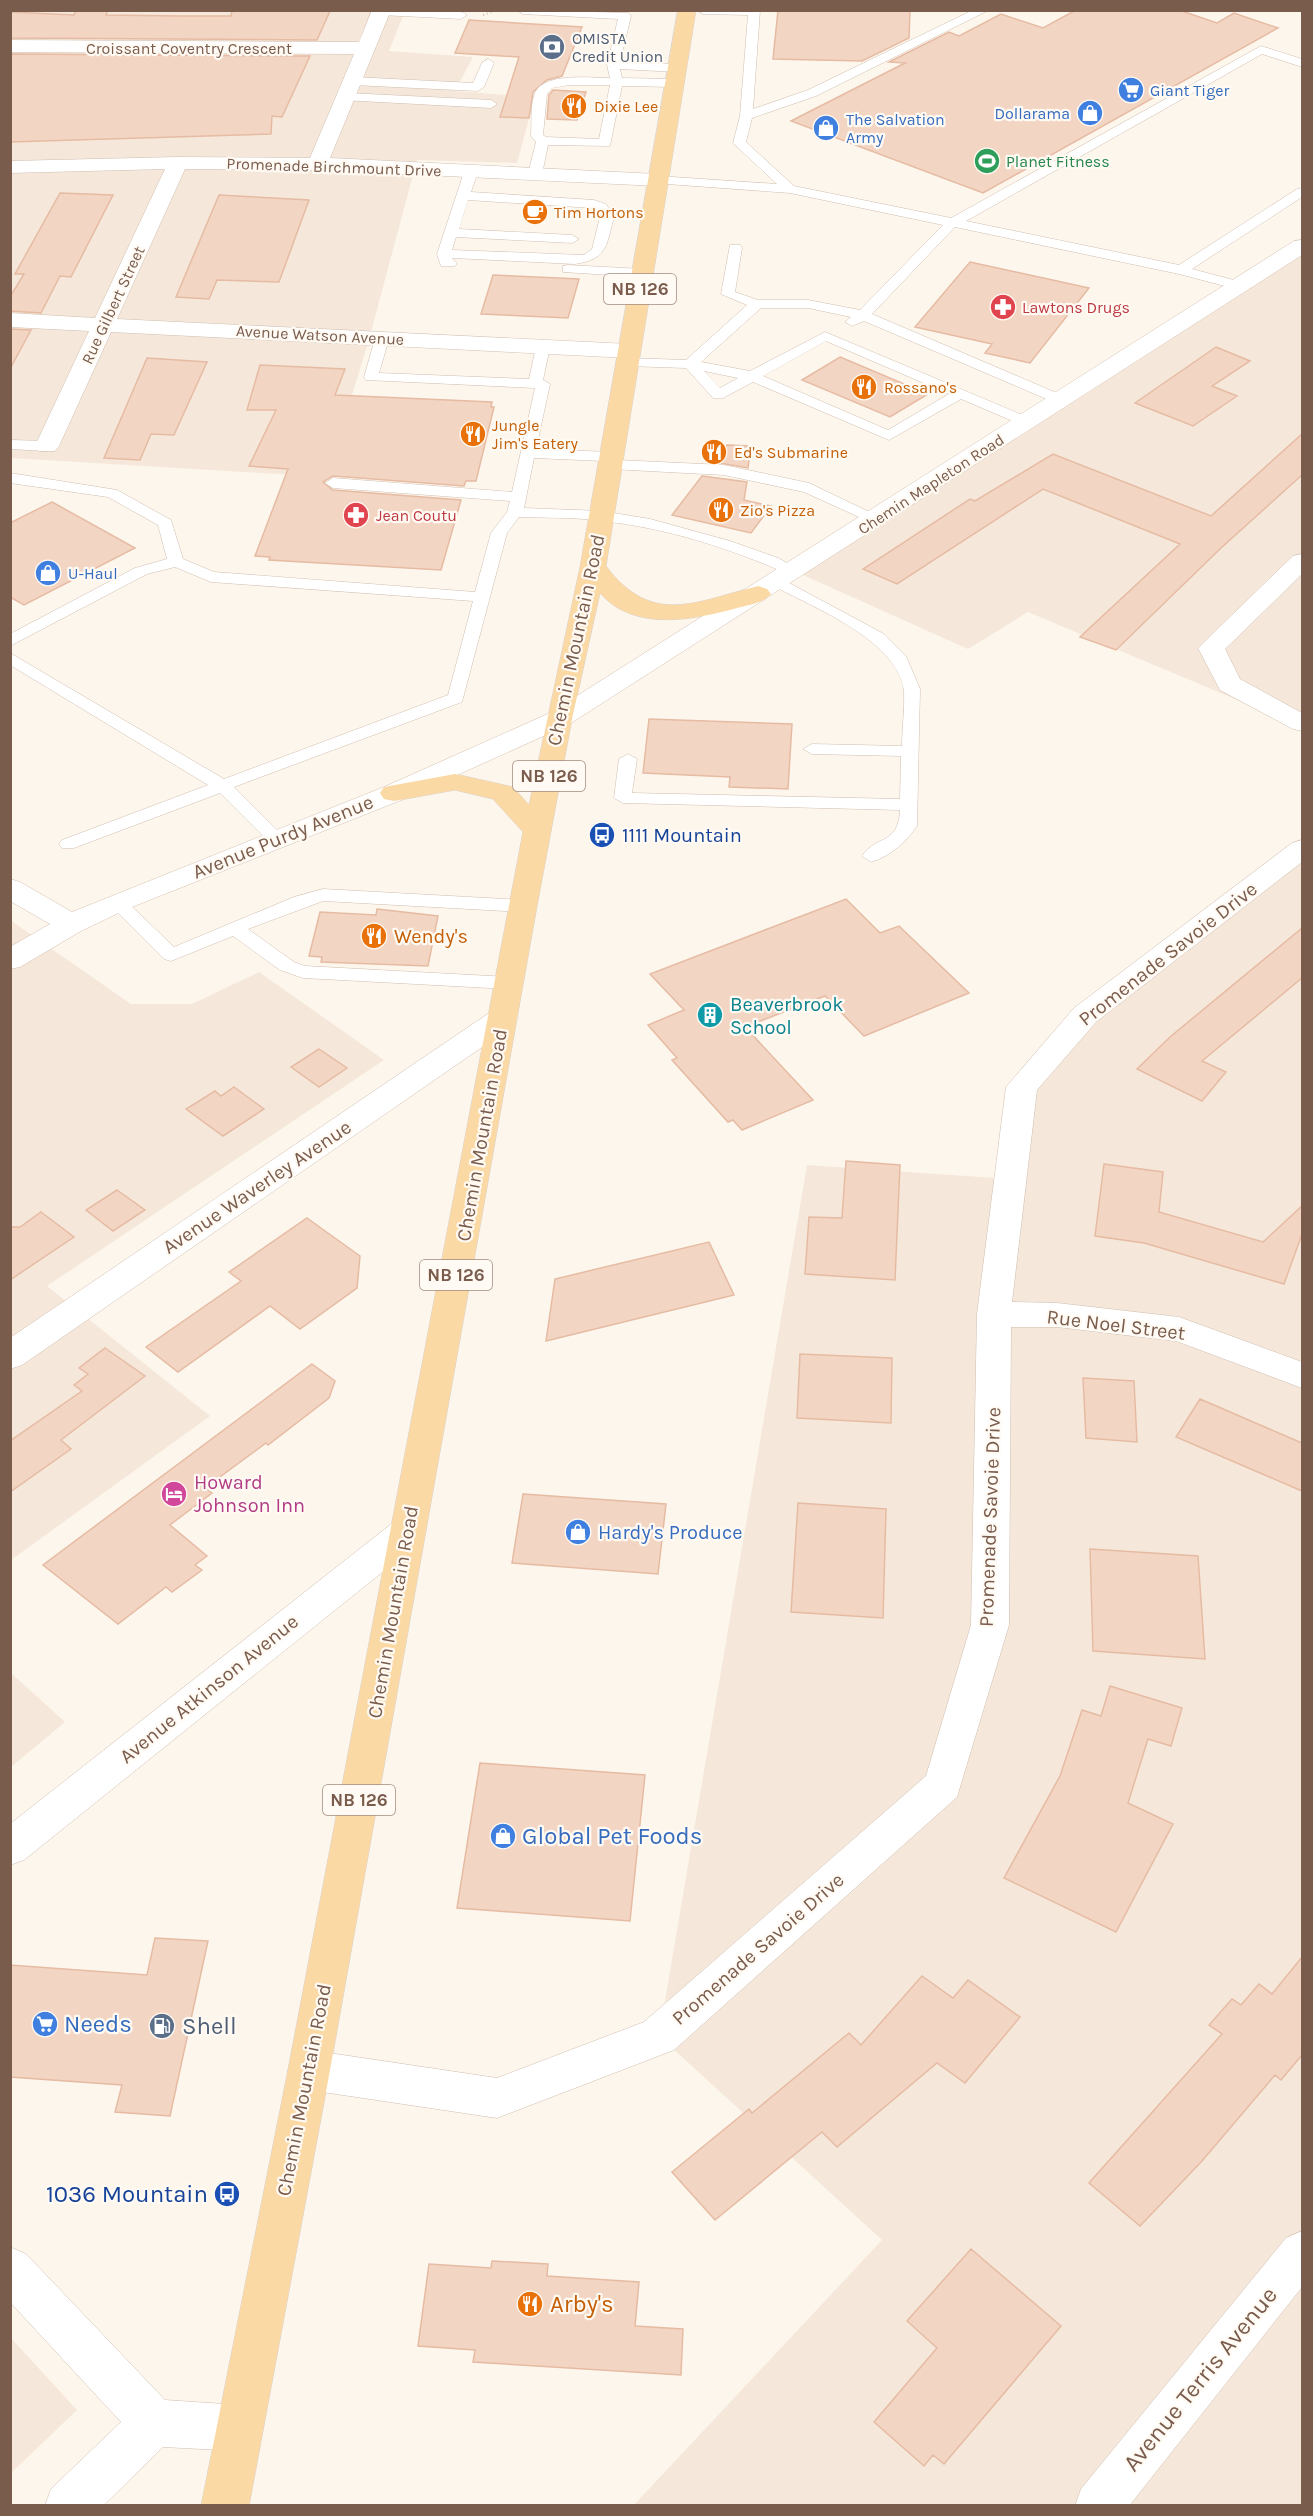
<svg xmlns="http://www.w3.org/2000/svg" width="1313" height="2516" viewBox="0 0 1313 2516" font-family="Karla,sans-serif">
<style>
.residential{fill:#f5e8da}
.building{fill:#f3d5c3;stroke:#e6bba3;stroke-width:1.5}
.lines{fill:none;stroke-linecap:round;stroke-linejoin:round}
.lane-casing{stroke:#d1beb0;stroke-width:1}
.street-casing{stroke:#d1beb0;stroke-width:1}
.secondary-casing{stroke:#d6c0b0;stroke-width:1}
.primary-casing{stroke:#dad1cd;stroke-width:1}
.path{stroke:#d9b8a5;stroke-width:2;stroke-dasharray:1 3;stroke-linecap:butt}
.lane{fill:#fff;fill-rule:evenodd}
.street{fill:#fff;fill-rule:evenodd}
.secondary{fill:#fff;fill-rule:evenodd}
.primary{fill:#fbd9a5;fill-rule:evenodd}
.labels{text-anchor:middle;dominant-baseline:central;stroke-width:4.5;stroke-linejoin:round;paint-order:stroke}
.far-service-label{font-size:16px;fill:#4e5e75;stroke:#fffaf3;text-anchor:start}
.far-street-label{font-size:16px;fill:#7a5c4d;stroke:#fffaf3}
.far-shop-label{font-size:16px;fill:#366cbe;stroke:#fffaf3;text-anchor:start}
.far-food-label{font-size:16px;fill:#c56008;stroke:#fffaf3;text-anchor:start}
.far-leisure-label{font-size:16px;fill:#27864d;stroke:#fffaf3;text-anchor:start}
.far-health-label{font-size:16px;fill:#be3a42;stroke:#fffaf3;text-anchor:start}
.shield{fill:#fffaf3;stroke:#a28b7f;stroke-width:1.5}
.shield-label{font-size:18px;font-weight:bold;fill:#7a5c4d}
.street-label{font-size:20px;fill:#7a5c4d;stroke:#fffaf3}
.transit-label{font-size:20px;fill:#164399;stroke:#fffaf3;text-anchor:start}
.food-label{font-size:20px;fill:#c56008;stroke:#fffaf3;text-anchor:start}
.culture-label{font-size:20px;fill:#0d838f;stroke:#fffaf3;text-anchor:start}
.hotel-label{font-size:20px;fill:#b23c85;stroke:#fffaf3;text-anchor:start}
.shop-label{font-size:20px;fill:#366cbe;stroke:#fffaf3;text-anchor:start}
.near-shop-label{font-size:24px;fill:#366cbe;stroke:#fffaf3;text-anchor:start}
.near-service-label{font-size:24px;fill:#4e5e75;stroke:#fffaf3;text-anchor:start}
.near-transit-label{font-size:24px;fill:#164399;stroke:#fffaf3;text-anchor:end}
.near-food-label{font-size:24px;fill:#c56008;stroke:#fffaf3;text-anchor:start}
.near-street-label{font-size:24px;fill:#7a5c4d;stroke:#fffaf3}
</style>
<rect width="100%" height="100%" fill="#fdf6ec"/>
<path class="residential" d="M10 11H405L389 51 473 57 455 91 535 97 517 163 417 160 368 343 327 477 11 458Z
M1302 246V727L1028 612 968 649 794 571Z
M1302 849V2505L633 2506 882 2240 659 2036 807 1165 1010 1179 1022 1087 1085 1015Z
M10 920 131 1004H192L259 972 384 1060 47 1286 210 1416 11 1560Z
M10 1672 65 1722 11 1767H10Z
M11 2338 77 2410 11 2473Z"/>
<path class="building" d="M76 10H108L106 15 180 16H231L232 11H330L317 40 10 38V12L74 15Z
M778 10H910L909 38 862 61 773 59Z
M1076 10H1179L1217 23 1234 13 1278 28 983 193 791 121 905 63 889 62 949 32 959 36 1001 14 1043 28Z
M469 20 582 27 562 76 547 80 533 92 529 118 500 117 519 57 455 53Z
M10 54 310 56 282 117 272 116 271 134 10 142Z
M553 90 586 92 577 120 547 119 549 95Z
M60 193 113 195 71 277 60 276 41 313 10 311V297L24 274H15Z
M219 195 309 200 279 282 217 280 209 299 176 297Z
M970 262 1089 288 1030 363 985 353 992 344 915 327Z
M493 275 579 279 568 318 481 314Z
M10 329 31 330 10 369Z
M1216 347 1250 361 1212 386 1237 396 1193 426 1135 403Z
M840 357 928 394 890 417 802 380Z
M147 358 207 362 174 435 151 434 140 460 104 458Z
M260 365 345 369 335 395 492 402 491 407H494L476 481H466L464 486 333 476 323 482 333 490 461 500 441 570 269 560 270 557 255 556 288 469 249 466 276 410H247Z
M1302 434V475L1221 548 1116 650 1080 637 1180 544 1043 489 897 584 863 569 970 499 975 501 1053 454 1211 516Z
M727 445 751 446 748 468 714 462Z
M702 476 747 482 744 500 771 506 751 533 672 515Z
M52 502 135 548 24 605 10 597V523Z
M649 719 792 724 788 789 729 787 730 777 643 773Z
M846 899 880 933 899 926 969 993 864 1036 825 996 745 1027 813 1100 742 1130 733 1120 728 1122 672 1060 677 1058 648 1025 684 1010 650 974Z
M377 909 438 916 428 966 321 962 322 957 309 956 320 912 376 915Z
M1302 928V978L1202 1061 1226 1072 1202 1101 1137 1069 1170 1037Z
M319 1049 347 1068 319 1087 291 1067Z
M234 1087 264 1109 223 1136 186 1109 215 1091 221 1096Z
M846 1161 900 1165 895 1280 805 1274 809 1217 842 1218Z
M1104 1164 1163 1172 1159 1212 1263 1242 1302 1206V1234L1284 1284 1144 1243 1095 1236Z
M117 1190 145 1210 113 1231 86 1210Z
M41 1212 74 1237 10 1280V1227H20Z
M307 1218 360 1256 357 1288 300 1329 270 1306 178 1372 146 1347 241 1281 229 1272Z
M709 1242 734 1295 546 1341 555 1279Z
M105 1348 145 1376 61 1440 71 1449 10 1492V1441L82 1391 74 1385 88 1374 79 1368Z
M800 1354 892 1358 891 1423 797 1418Z
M312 1364 335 1381 329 1398 268 1445 266 1443 205 1488 212 1493 170 1525 207 1556 195 1565 202 1570 172 1592 166 1587 118 1624 43 1565Z
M1083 1378 1134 1381 1137 1442 1086 1438Z
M1200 1399 1302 1443V1491L1176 1437Z
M523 1494 666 1504 658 1574 512 1563Z
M798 1503 886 1509 883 1618 791 1612Z
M1090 1549 1198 1556 1205 1659 1093 1651Z
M1110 1686 1182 1708 1171 1746 1148 1739 1128 1803 1173 1824 1116 1932 1004 1878 1060 1776 1082 1710 1101 1716Z
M480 1763 645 1775 630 1921 457 1908Z
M155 1938 208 1941 170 2116 115 2112 122 2085 10 2077V1965L147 1975Z
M1302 1957V2055L1281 2080 1275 2075 1202 2161 1140 2226 1089 2183 1222 2034 1209 2025 1232 1999 1241 2005 1259 1984 1272 1994Z
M922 1976 953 1998 968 1980 1020 2017 965 2083 937 2063 837 2147 822 2132 715 2220 672 2172 749 2109 752 2113 849 2033 861 2045Z
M971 2249 1061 2326 944 2464 933 2455 924 2466 874 2422 937 2348 907 2321Z
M492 2261 548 2264 547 2276 639 2282 635 2326 683 2329 681 2375 473 2362 475 2350 418 2346 429 2264 491 2268Z"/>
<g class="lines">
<g class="lane-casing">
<path id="lane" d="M517 10 629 13 631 16 620 62 677 64 683 68 677 72 620 69 622 78 675 79 681 83 675 87 622 86 610 146 548 145 542 174 540 177H530L528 174 536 142 531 136C532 124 530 105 535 93 544 72 590 78 610 78L607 65 618 19 523 14ZM570 85H610L599 139 546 137 543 135 547 94 552 88Z
M697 10H760L753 109 808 90 973 10H989L816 96 752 118 746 142 794 186 951 218 1261 46 1302 59V67L1262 54 966 221 1179 265 1297 189 1302 188V197L1192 269 1245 283V289L1240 290 1179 274 955 227 872 314 1066 397 1068 400 1066 403H1056L864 321 852 326 845 322 851 317 808 308H761L701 362 750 371 825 332 1032 419 1034 422 1032 425H1022L961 399 889 440 753 382 723 398H713L686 368 627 366 620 362 627 358 686 360 747 305 721 294 730 245H740L742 248 735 292 758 300H808L860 310 943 225 790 193 653 183V177L658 176 777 184 733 143 740 116 748 15 703 14ZM826 341 949 394 888 430 763 376ZM704 371 738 378 720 388Z
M376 11C392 9 457 6 467 15L461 19 382 15Z
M488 59 494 63 484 87 478 91 353 85 347 81 353 77 473 83 482 63Z
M346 93 491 100 497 104 491 108 342 100 340 97Z
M471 168 478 172 471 192 594 200 606 204 614 217C606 246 608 259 575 264L452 258 457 263 455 266H441L437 254 464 172ZM468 200 592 208 600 217 592 249 584 255 452 250 456 237 572 243 579 239 572 235 459 229Z
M568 265 643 269 650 273 643 277 563 272V266Z
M382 335 389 339 379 373 529 379 536 347 543 343 548 344 550 347 543 380 550 384 536 449 611 452 616 454 617 460 724 465 809 483 884 519 882 522H870L804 492 724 475 610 469 605 467 604 461 534 458 524 508 602 511 650 519 730 541 778 558 802 571 800 574H788C729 548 667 528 602 521 575 517 547 518 519 517L507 533 462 702 234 787 282 835 285 839 282 843H270L220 793 74 848H62L59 844 62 840 208 785 10 665V653L224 779 448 695 473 601 211 582 175 567 147 574 10 646V634L135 568 167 559 158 525 108 497 10 483V473L117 490 171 520 183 559 214 572 475 592 491 533 507 512 510 501 333 488 325 483 333 478 512 492 535 388 366 380 364 377 375 339Z
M10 440 47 441 55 446 47 451 10 449Z
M778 577 884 634 906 656 920 689 917 826C906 842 891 856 871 862L862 856C877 834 898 846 900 810L623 803 614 798 619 759 628 754 637 759 632 793 900 799 901 756 812 754 803 749 812 744 902 746C902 728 905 708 904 691 898 640 812 607 772 585L770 582 772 579Z
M323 889 523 900 532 906 523 912 323 901 248 929 294 962 305 966 509 977 516 979 518 983 516 987 509 989 303 978 280 970 233 936 171 961 164 959 108 903 117 897 124 899 174 947 294 897Z"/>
</g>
<g class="street-casing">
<path id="street" d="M372 10H391L330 158 658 174 665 176 668 180 665 184 658 186 318 170 185 169 117 319 629 344 637 346 640 351 637 356 629 358 111 332 59 446 55 451H39L35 446 89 331 10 327V313L95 318 165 169 10 173V161L178 157 310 158 354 54 10 52V40L359 42Z
M1302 554V574L1225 649 1240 679 1302 713V731L1293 729 1220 690 1198 648 1293 556Z
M1302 840V862L1096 1022 1037 1090 1012 1302 1057 1303 1179 1317 1302 1362V1388L1176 1341 1057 1327H1011L1009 1625 957 1797 674 2050 497 2118 309 2090 294 2084 288 2070 294 2056 309 2050 497 2078 644 2022 926 1776 971 1625 977 1314 1006 1087 1074 1008 1292 843Z
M503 1008 514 1011 518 1018 514 1025 22 1365 10 1369V1338L492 1011Z
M408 1517 421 1521 426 1531 421 1541 24 1860 10 1865V1824L395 1521Z
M1302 2231V2287L1129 2506H1075L1081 2489 1286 2238Z
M10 2247 26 2254 165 2400 240 2405 256 2412 263 2428 256 2444 240 2451 163 2447 103 2506H45L51 2489 121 2422 10 2302Z"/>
</g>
<g class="secondary-casing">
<path id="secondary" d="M1302 240V255L568 725 404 799 127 909 81 931 20 967 10 969V947L50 924 10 901V879L20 882 72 912 384 787 550 713 1294 241Z"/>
</g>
<g class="primary-casing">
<path id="primary" d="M678 10H696L606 566C652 627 695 602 758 586L767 589 771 594C764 603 748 605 737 608 693 620 634 632 600 593L572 719 537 906 330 2070 249 2506H201L288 2070 523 832 493 799 455 790 394 801 384 799 380 793 384 787 455 774 513 787 529 805 580 567Z"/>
</g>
<path class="path" d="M483 15 497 10"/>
<use href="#lane" class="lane"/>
<use href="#street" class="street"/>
<use href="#secondary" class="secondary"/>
<use href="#primary" class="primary"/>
</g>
<defs>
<g id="bank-disc" transform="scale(1.35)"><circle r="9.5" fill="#5c6f8a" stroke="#fffaf3"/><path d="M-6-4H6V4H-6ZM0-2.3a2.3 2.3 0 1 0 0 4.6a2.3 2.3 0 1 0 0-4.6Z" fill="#fff"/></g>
<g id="supermarket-disc" transform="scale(1.35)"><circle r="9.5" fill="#3f7fe0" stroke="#fffaf3"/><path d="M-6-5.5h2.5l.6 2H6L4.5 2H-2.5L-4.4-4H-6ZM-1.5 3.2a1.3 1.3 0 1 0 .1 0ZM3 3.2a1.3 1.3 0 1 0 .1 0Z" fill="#fff"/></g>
<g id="restaurant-disc" transform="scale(1.35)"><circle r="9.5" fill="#e8710a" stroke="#fffaf3"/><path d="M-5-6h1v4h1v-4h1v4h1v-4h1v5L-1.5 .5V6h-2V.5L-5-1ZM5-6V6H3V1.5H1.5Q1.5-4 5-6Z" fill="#fff"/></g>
<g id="shop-disc" transform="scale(1.35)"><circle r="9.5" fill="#3f7fe0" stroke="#fffaf3"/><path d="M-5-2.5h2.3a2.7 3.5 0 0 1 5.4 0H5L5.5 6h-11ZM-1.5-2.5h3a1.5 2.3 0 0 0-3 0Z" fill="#fff"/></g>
<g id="stadium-disc" transform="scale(1.35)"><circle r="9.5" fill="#2e9e5b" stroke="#fffaf3"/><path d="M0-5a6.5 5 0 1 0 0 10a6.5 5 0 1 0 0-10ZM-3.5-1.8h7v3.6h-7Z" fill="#fff"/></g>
<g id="cafe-disc" transform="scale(1.35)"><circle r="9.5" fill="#e8710a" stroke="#fffaf3"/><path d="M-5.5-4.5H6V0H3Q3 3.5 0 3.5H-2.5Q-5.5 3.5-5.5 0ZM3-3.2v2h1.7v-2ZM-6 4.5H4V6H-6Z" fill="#fff"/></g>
<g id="pharmacy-disc" transform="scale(1.35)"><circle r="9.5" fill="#e0444e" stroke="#fffaf3"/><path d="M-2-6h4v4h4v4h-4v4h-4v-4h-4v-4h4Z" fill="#fff"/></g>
<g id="bus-disc" transform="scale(1.35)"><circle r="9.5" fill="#1a4fb4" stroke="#fffaf3"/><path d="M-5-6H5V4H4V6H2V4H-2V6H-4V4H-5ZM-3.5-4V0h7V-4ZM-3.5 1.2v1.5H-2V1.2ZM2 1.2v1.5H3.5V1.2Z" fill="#fff"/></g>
<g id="building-disc" transform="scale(1.35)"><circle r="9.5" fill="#0f9aa8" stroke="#fffaf3"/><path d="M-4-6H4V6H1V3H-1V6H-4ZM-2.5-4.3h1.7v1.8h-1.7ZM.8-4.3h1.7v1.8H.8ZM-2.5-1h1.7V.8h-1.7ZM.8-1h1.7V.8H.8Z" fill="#fff"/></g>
<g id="hotel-disc" transform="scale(1.35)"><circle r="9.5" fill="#d1479c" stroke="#fffaf3"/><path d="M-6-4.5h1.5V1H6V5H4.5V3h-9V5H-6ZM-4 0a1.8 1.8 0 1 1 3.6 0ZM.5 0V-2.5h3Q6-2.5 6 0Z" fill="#fff"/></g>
<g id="fuel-disc" transform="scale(1.35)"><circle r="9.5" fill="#5c6f8a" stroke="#fffaf3"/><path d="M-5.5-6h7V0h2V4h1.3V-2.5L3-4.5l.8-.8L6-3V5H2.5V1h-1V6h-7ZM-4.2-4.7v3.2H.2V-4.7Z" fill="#fff"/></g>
</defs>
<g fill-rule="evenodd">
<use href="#bank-disc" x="552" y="47"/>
<use href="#supermarket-disc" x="1131" y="90"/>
<use href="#restaurant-disc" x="574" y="106"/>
<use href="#shop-disc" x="1090" y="113"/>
<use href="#shop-disc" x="826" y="128"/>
<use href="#stadium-disc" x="987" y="161"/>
<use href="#cafe-disc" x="535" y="212"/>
<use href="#pharmacy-disc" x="1003" y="307"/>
<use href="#restaurant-disc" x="864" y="387"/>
<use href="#restaurant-disc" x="473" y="434"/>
<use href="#restaurant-disc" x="714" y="452"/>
<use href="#restaurant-disc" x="721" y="510"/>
<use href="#pharmacy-disc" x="356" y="515"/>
<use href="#shop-disc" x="48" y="573"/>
<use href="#bus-disc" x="602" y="835"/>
<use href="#restaurant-disc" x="374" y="936"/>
<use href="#building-disc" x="710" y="1015"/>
<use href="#hotel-disc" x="174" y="1494"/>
<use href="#shop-disc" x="578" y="1532"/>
<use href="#shop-disc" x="503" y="1836"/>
<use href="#supermarket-disc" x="45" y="2024"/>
<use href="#fuel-disc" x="162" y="2026"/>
<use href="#bus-disc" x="227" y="2194"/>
<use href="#restaurant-disc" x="530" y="2304"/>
</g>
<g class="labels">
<g class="far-service-label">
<text x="572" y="38">OMISTA<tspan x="572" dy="18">Credit Union</tspan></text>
</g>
<g class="far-street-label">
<text x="189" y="48">Croissant Coventry Crescent</text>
<text transform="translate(334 167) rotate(2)">Promenade Birchmount Drive</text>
<text transform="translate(113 305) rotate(-65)">Rue Gilbert Street</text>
<text transform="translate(320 335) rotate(3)">Avenue Watson Avenue</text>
<text transform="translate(931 484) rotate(-33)">Chemin Mapleton Road</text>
</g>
<g class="far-shop-label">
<text x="1150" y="90">Giant Tiger</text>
<text x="1070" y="113" text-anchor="end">Dollarama</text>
<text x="846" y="119">The Salvation<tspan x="846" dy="18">Army</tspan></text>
<text x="68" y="573">U-Haul</text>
</g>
<g class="far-food-label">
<text x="594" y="106">Dixie Lee</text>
<text x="554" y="212">Tim Hortons</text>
<text x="884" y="387">Rossano's</text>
<text x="492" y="425">Jungle<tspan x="492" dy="18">Jim's Eatery</tspan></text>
<text x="734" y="452">Ed's Submarine</text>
<text x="740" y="510">Zio's Pizza</text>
</g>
<g class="far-leisure-label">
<text x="1006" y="161">Planet Fitness</text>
</g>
<g class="far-health-label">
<text x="1022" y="307">Lawtons Drugs</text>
<text x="376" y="515">Jean Coutu</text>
</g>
<g class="shield">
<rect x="604" y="274" width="72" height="30" rx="4.5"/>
<rect x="513" y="761" width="72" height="30" rx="4.5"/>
<rect x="420" y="1260" width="72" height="30" rx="4.5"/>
<rect x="323" y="1785" width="72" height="30" rx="4.5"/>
</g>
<g class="shield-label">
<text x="640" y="289">NB 126</text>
<text x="549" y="776">NB 126</text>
<text x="456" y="1275">NB 126</text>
<text x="359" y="1800">NB 126</text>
</g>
<g class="street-label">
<text transform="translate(576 640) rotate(-78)">Chemin Mountain Road</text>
<text transform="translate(283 837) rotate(-22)">Avenue Purdy Avenue</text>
<text transform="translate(1168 954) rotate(-38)">Promenade Savoie Drive</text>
<text transform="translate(482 1135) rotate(-80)">Chemin Mountain Road</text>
<text transform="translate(257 1187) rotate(-34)">Avenue Waverley Avenue</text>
<text transform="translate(1116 1325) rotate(7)">Rue Noel Street</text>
<text transform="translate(990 1517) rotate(-88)">Promenade Savoie Drive</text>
<text transform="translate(393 1612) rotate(-80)">Chemin Mountain Road</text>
<text transform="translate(209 1689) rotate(-39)">Avenue Atkinson Avenue</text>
<text transform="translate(758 1949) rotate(-41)">Promenade Savoie Drive</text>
<text transform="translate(304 2090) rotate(-79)">Chemin Mountain Road</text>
</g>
<g class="transit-label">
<text x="622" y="835">1111 Mountain</text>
</g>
<g class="food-label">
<text x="394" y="936">Wendy's</text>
</g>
<g class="culture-label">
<text x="730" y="1004">Beaverbrook<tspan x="730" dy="23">School</tspan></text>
</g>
<g class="hotel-label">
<text x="194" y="1482">Howard<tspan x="194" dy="23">Johnson Inn</tspan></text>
</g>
<g class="shop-label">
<text x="598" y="1532">Hardy's Produce</text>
</g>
<g class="near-shop-label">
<text x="522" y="1836">Global Pet Foods</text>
<text x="64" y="2024">Needs</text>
</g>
<g class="near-service-label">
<text x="182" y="2026">Shell</text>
</g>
<g class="near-transit-label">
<text x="208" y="2194">1036 Mountain</text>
</g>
<g class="near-food-label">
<text x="550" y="2304">Arby's</text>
</g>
<g class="near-street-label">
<text transform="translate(1200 2379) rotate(-51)">Avenue Terris Avenue</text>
</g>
</g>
<rect width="1313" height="2516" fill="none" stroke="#7a5c4d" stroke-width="24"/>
</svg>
